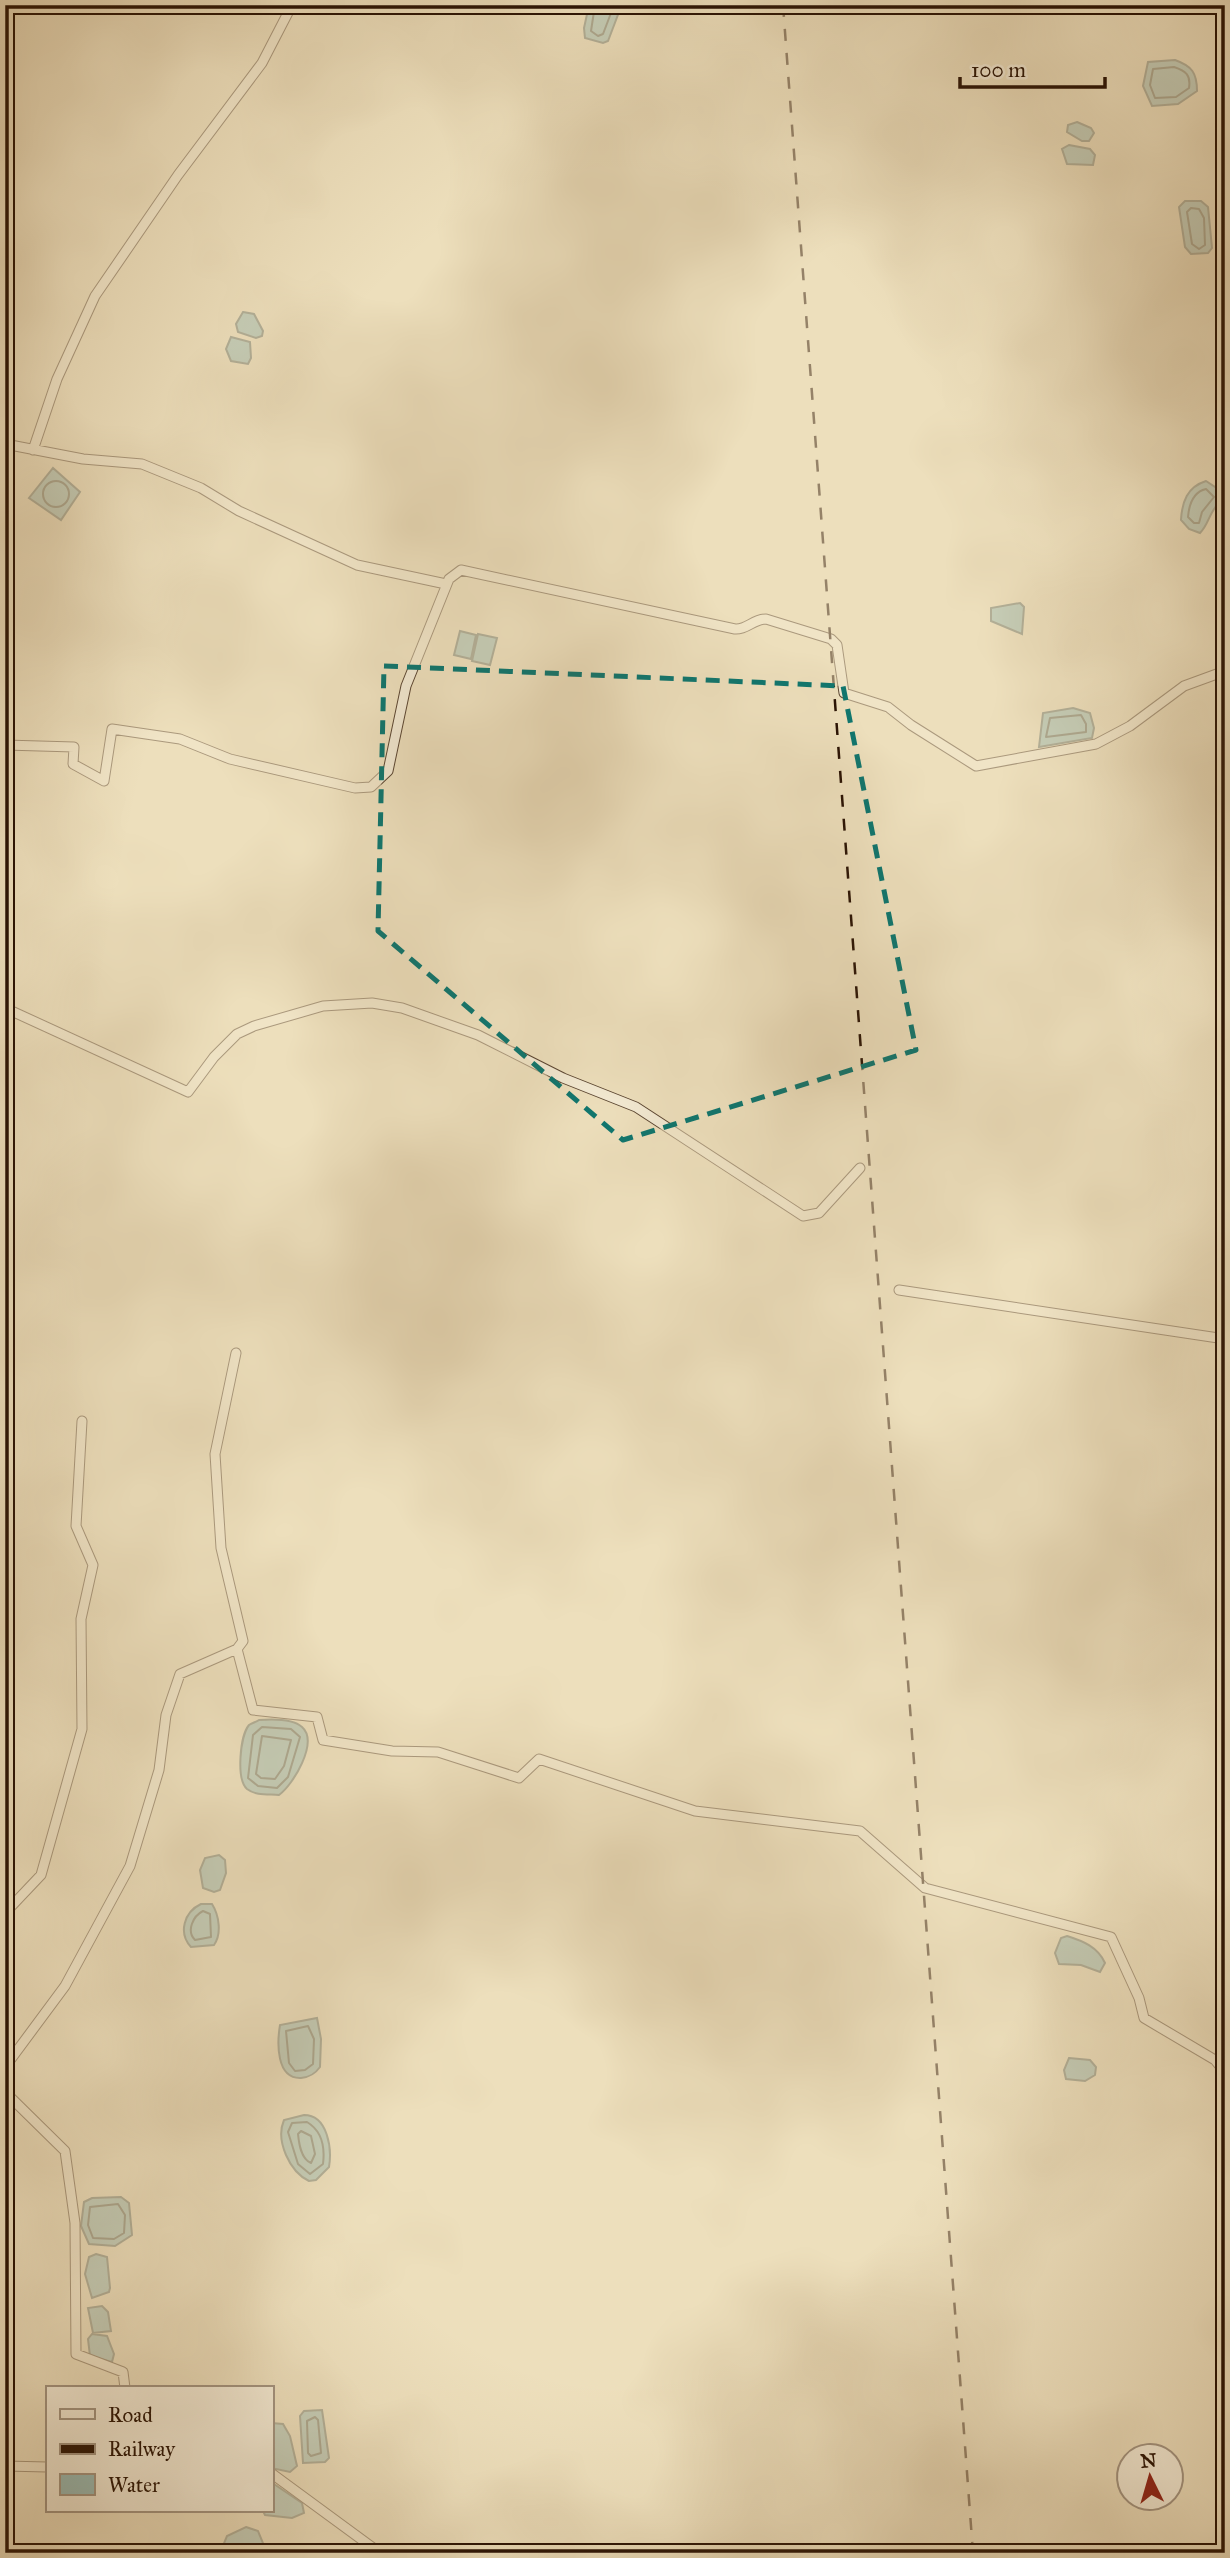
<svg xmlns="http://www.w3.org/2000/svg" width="1230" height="2558" viewBox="0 0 1230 2558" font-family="'IM FELL Great Primer',serif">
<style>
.water{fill:#9abcb5;stroke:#6d786e;stroke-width:2}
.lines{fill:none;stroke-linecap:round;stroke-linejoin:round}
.shore{stroke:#62685c;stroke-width:2}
.minor-casing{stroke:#5b4632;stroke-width:11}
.minor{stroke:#f3ead3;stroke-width:9}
.rail{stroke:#2a1304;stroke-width:2.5;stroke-dasharray:12 12;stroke-linecap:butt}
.marked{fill:none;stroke:#0f766e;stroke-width:5;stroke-dasharray:14 9;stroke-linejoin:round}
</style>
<rect width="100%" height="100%" fill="#eddfbc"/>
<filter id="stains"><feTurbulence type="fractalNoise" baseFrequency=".00286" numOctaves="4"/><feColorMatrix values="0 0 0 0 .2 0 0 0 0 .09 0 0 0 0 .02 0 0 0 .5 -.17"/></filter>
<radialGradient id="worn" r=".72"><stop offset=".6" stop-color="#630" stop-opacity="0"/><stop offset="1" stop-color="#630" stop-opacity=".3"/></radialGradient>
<path class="water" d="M589 5H616L619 12 608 41 603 43 585 38 584 28Z
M1175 60C1192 66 1197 73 1197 91L1178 104 1152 106 1143 86 1148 62Z
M1077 122 1091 128 1094 133 1089 141H1082L1067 132 1068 125Z
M1069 145 1090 149 1095 155 1093 165 1067 164 1062 149Z
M1185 201H1201L1208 207 1212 248 1208 253 1191 254 1185 247 1179 207Z
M243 312 254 314 263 331 262 336 256 338 238 332 236 324Z
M231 337 250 342 251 358 248 364 231 361 226 349Z
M53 468 80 492 61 520 29 498Z
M1206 481 1221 491 1223 498C1208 512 1210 523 1200 533L1189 529 1181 520C1182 502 1187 487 1206 481Z
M1020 603 1024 607 1022 634 991 621V608Z
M460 631 476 635 471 659 454 655Z
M478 634 497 638 490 665 472 661Z
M1073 708 1090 713 1094 728 1092 738 1039 747 1043 713Z
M259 1720C272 1719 292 1718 302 1727 319 1742 293 1785 279 1795 269 1794 256 1796 247 1789 236 1779 240 1736 249 1725 252 1723 256 1722 259 1720Z
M219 1855 225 1860 226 1873 220 1890 214 1892 203 1888 200 1870 205 1858Z
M201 1904H212C219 1915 222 1934 214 1945L191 1947C178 1933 184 1912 201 1904Z
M1067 1936C1083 1941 1098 1947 1105 1963L1100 1972 1081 1965 1059 1964 1055 1953 1061 1938Z
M317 2018 321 2039 320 2067C315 2074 310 2077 301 2078 276 2079 277 2043 280 2025Z
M1069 2058 1090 2060 1096 2067 1095 2075 1085 2081 1066 2079 1064 2070Z
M304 2115C328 2115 332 2149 329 2167L316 2180 309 2181C290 2172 275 2141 284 2120Z
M121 2197 129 2203 132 2235 115 2246 89 2244 81 2226 84 2202 92 2198Z
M96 2254 107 2257 110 2288 109 2292 92 2298 85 2274 89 2257Z
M102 2306 108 2312 111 2331 93 2333 88 2308Z
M92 2334 107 2336 114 2354 112 2362 90 2356 88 2339Z
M322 2410 329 2458 325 2462 303 2463 300 2416 304 2411Z
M271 2423 283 2424 290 2436 297 2466 290 2472 271 2468Z
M271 2482 302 2503 304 2513 292 2518 265 2515 263 2511H271Z
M246 2527 258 2531 267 2553H220L227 2536Z"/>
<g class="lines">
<path class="shore" d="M595 5 591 31 598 36 603 34 611 13 610 5
M1174 67C1186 71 1191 75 1189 88L1176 97 1155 98 1150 85 1153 69Z
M1191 208 1199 209 1204 218 1205 245 1199 249 1192 244 1187 212Z
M43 494a13 13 0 1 1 26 0a13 13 0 1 1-26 0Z
M1206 489 1214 497 1202 512 1199 523H1194L1188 517C1189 505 1193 492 1206 489Z
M1081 715 1086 724V732L1046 737 1050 718Z
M262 1727 291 1729 300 1737 288 1777 277 1788 258 1786 248 1778 253 1735Z
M262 1736 291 1740 284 1766 275 1779 261 1778 256 1774Z
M203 1911 210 1914 211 1937 195 1940C186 1931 193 1916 203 1911Z
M308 2026 314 2039 313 2064 305 2070 295 2071 289 2063 286 2031Z
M307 2122C322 2131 325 2148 323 2164L310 2174 298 2164 288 2132 292 2123Z
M301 2131 311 2136 315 2154 311 2163C301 2159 299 2144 298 2134Z
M118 2204 125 2215 124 2233 114 2239 93 2238 88 2225 90 2207Z
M315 2417 318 2420 321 2453 311 2456 308 2453 307 2421Z"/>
<g class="minor-casing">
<path id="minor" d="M5 444 83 459 142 464 201 488 239 511 357 565 446 584
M33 450 57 379 95 296 178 175 262 63 292 5
M5 745 74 747 73 764 104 781 112 729 180 739 230 759 355 788 371 787 388 771 406 686 449 579 461 570 735 629C747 630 753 619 766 619L831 639 837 645 844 693 888 707 911 725 976 766 1096 744 1130 726 1184 686 1225 671
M5 1008 188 1092 214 1057 237 1034 254 1026 323 1006 372 1003 402 1008 478 1035 563 1078 636 1107 803 1216 819 1213 860 1168
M899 1290 1225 1339
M237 1649 253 1710 317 1717 323 1740 392 1751 438 1752 519 1778 539 1759 695 1811 860 1831 925 1888 1111 1937 1139 1998 1144 2018 1215 2060 1225 2072
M5 1913 41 1875 82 1729 81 1619 93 1565 76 1526 82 1421
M5 2067 65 1986 130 1866 159 1770 166 1715 180 1674 237 1649 243 1641 221 1548 215 1454 236 1353
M5 2092 65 2151 75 2223 76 2354 123 2372 125 2388
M5 2466 47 2467
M271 2473 380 2553"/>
</g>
<use href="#minor" class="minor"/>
<path class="rail" d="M783 5 973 2553"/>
</g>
<path d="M0 0H1230V2558H0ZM384 666 843 686 916 1050 623 1140 378 931Z" fill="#eddfbc" fill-opacity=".55" fill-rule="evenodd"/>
<path class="marked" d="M384 666 843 686 916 1050 623 1140 378 931Z"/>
<rect width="1230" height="2558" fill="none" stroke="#eddfbc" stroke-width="28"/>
<rect x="7" y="7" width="1216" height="2544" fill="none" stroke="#2a1304" stroke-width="3.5"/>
<rect x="14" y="14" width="1202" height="2530" fill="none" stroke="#2a1304" stroke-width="2"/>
<rect x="46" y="2386" width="228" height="126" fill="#f3ead3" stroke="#a39480" stroke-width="2"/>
<rect x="60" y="2409" width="35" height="10" fill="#f3ead3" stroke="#a39480" stroke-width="2"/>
<text x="108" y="2422" font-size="21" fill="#2a1304">Road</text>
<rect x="60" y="2444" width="35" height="10" fill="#2a1304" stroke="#a39480" stroke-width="2"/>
<text x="108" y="2456" font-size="21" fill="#2a1304">Railway</text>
<rect x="60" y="2474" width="35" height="21" fill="#9abcb5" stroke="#a39480" stroke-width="2"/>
<text x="108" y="2492" font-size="21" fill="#2a1304">Water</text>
<g transform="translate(1150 2477) rotate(355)"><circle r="33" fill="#f3ead3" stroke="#a39480" stroke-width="2"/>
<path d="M0-5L12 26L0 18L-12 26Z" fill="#8f2418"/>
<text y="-10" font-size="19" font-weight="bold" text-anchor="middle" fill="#2a1304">N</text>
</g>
<path d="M960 77v10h145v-10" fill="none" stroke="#2a1304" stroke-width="3.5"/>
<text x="971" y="77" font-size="21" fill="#2a1304" stroke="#f3ead3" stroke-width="5" paint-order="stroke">100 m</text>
<rect width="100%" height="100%" filter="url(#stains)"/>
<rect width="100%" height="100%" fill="url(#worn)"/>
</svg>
